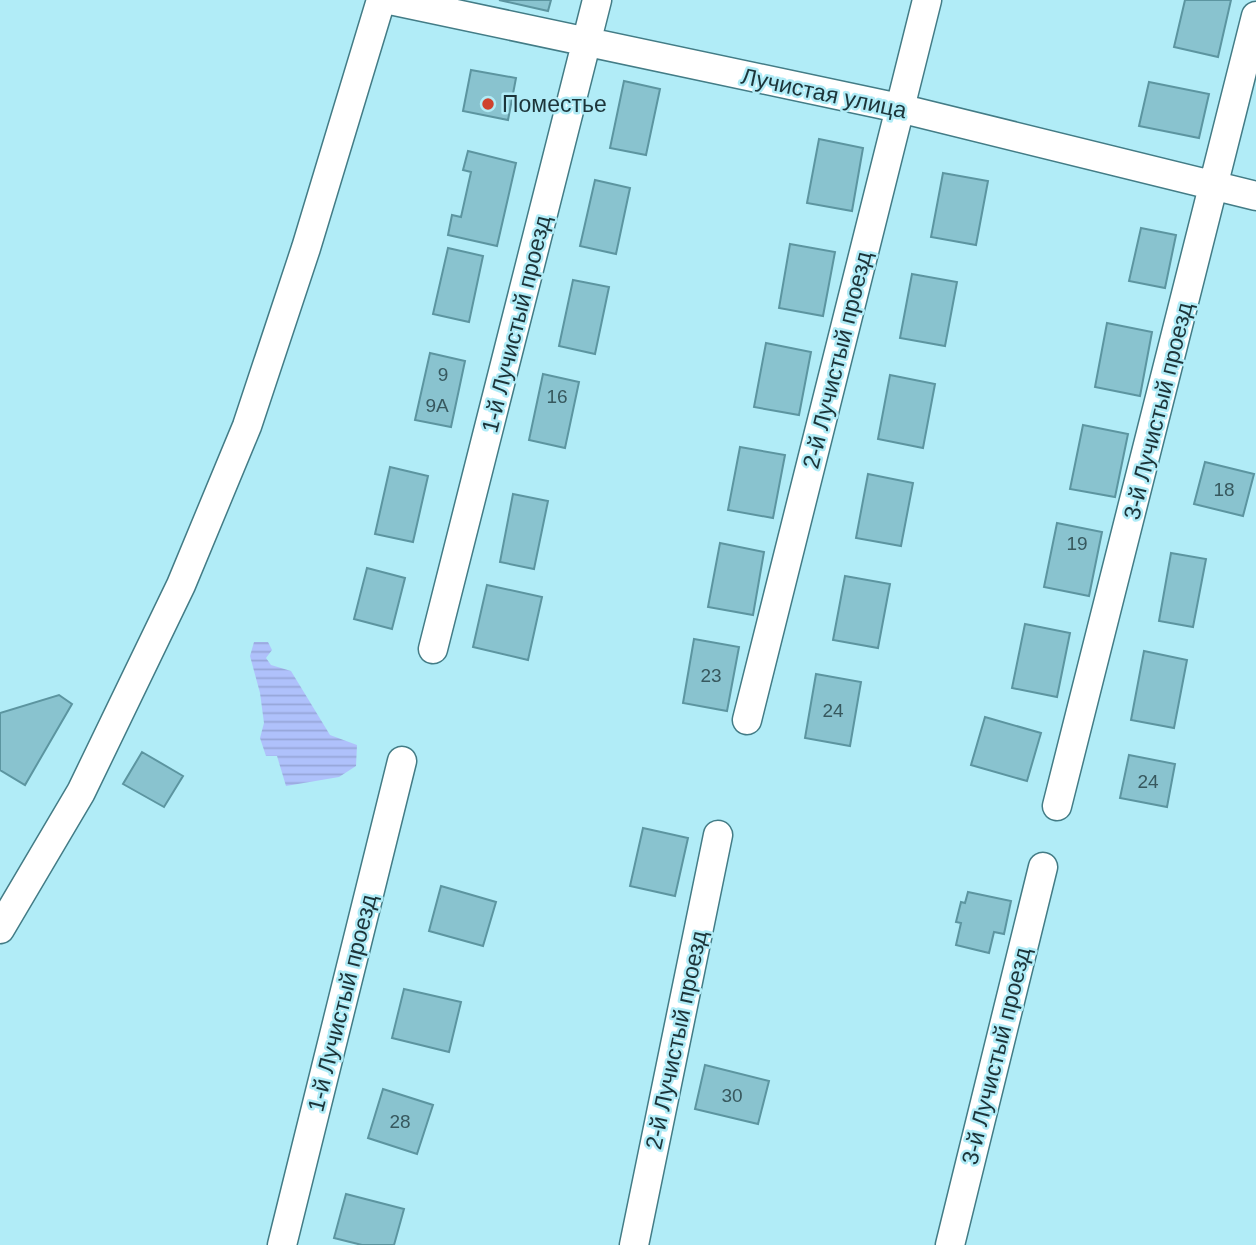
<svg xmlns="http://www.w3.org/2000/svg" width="1256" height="1245" viewBox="0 0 1256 1245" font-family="Helvetica,sans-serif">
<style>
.water{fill:url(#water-rules)}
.building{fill:#89c3cf;stroke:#5c95a0;stroke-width:2}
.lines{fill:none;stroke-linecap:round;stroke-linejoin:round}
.minor-casing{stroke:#437c86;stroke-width:31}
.minor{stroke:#fff;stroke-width:28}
.poi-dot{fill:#cf432f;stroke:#b1ecf7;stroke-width:2.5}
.labels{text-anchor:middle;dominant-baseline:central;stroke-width:5;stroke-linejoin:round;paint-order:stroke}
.number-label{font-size:19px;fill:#37585e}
.street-label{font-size:23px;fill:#1c3439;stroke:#b1ecf7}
.poi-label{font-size:23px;fill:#1c3439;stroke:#b1ecf7;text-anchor:start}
</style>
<defs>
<pattern id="water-rules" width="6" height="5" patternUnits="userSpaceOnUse" patternTransform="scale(1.75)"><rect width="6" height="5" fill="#afc1fb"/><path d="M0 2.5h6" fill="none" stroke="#96a6d8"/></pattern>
</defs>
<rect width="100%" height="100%" fill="#b1ecf7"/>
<path class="water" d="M254 642H268L272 650 266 658 271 665 291 671 330 735 357 745 356 766 339 777 286 786 277 756H266L260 738 264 723 260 693 250 656Z"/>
<path class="building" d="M499 0H551L548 11Z
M1185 0H1231L1218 57 1174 47Z
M471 70 516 78 508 120 463 111Z
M624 81 660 89 646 155 610 148Z
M1149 82 1209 94 1199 138 1139 126Z
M819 139 863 148 852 211 807 203Z
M468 151 516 163 497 246 448 235 452 215 461 217 471 172 463 170Z
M943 173 988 181 976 245 931 237Z
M595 180 630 188 616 254 580 246Z
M1141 228 1176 235 1165 288 1129 281Z
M790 244 835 252 823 316 779 308Z
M448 248 483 256 469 322 433 314Z
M912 274 957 282 945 346 900 338Z
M573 280 609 287 595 354 559 346Z
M1107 323 1152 332 1140 396 1095 387Z
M766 343 811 352 799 415 754 407Z
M430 353 465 361 451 427 415 420Z
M543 374 579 382 565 448 529 440Z
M890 375 935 384 923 448 878 439Z
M1083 425 1128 434 1115 497 1070 489Z
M740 447 785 455 773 518 728 510Z
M1205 462 1254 474 1243 516 1194 504Z
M390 467 428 476 413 542 375 534Z
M868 474 913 483 901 546 856 538Z
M513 494 548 501 534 569 500 562Z
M1057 523 1102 532 1089 596 1044 587Z
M720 543 764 552 753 615 708 607Z
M1171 553 1206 559 1193 627 1159 621Z
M367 568 405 578 392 629 354 619Z
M845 576 890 584 878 648 833 640Z
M487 585 542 597 528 660 473 647Z
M1025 624 1070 633 1057 697 1012 688Z
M694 639 739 647 727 711 683 703Z
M1144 651 1187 660 1174 728 1131 720Z
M816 674 861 682 850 746 805 738Z
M59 695 72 704 25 785 0 770V713Z
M985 717 1041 733 1027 781 971 765Z
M142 752 183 776 164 807 123 784Z
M1129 755 1175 764 1167 807 1120 798Z
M643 828 688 838 675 896 630 886Z
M441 886 496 902 483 946 429 931Z
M968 892 1011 901 1004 934 994 932 989 953 956 945 961 923 956 922 961 902 965 903Z
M404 989 461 1002 449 1052 392 1038Z
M705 1065 769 1081 758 1124 695 1109Z
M383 1089 433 1105 417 1154 368 1138Z
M346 1194 404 1209 394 1245H362L334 1238Z"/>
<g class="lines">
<g class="minor-casing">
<path id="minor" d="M390 0 899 108 1256 196
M433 649 597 0
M747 720 927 0
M1057 806 1256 16
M0 929 81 792 181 585 247 426 306 248 381 0
M282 1245 402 761
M634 1245 718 835
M950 1245 1043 867"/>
</g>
<use href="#minor" class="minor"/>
</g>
<circle class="poi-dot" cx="488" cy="104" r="7"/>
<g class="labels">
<g class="number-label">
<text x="443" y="374">9</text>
<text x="557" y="396">16</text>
<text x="437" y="405">9А</text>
<text x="1224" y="489">18</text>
<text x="1077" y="543">19</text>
<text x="711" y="675">23</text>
<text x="833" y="710">24</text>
<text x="1148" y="781">24</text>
<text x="732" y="1095">30</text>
<text x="400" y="1121">28</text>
</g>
<g class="street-label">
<text transform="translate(824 93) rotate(12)">Лучистая улица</text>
<text transform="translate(516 324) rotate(-76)">1-й Лучистый проезд</text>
<text transform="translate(837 360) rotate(-76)">2-й Лучистый проезд</text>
<text transform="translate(1158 411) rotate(-76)">3-й Лучистый проезд</text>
<text transform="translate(342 1003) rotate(-76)">1-й Лучистый проезд</text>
<text transform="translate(676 1040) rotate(-78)">2-й Лучистый проезд</text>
<text transform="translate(996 1056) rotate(-76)">3-й Лучистый проезд</text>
</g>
<g class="poi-label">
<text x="502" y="104">Поместье</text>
</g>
</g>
</svg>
